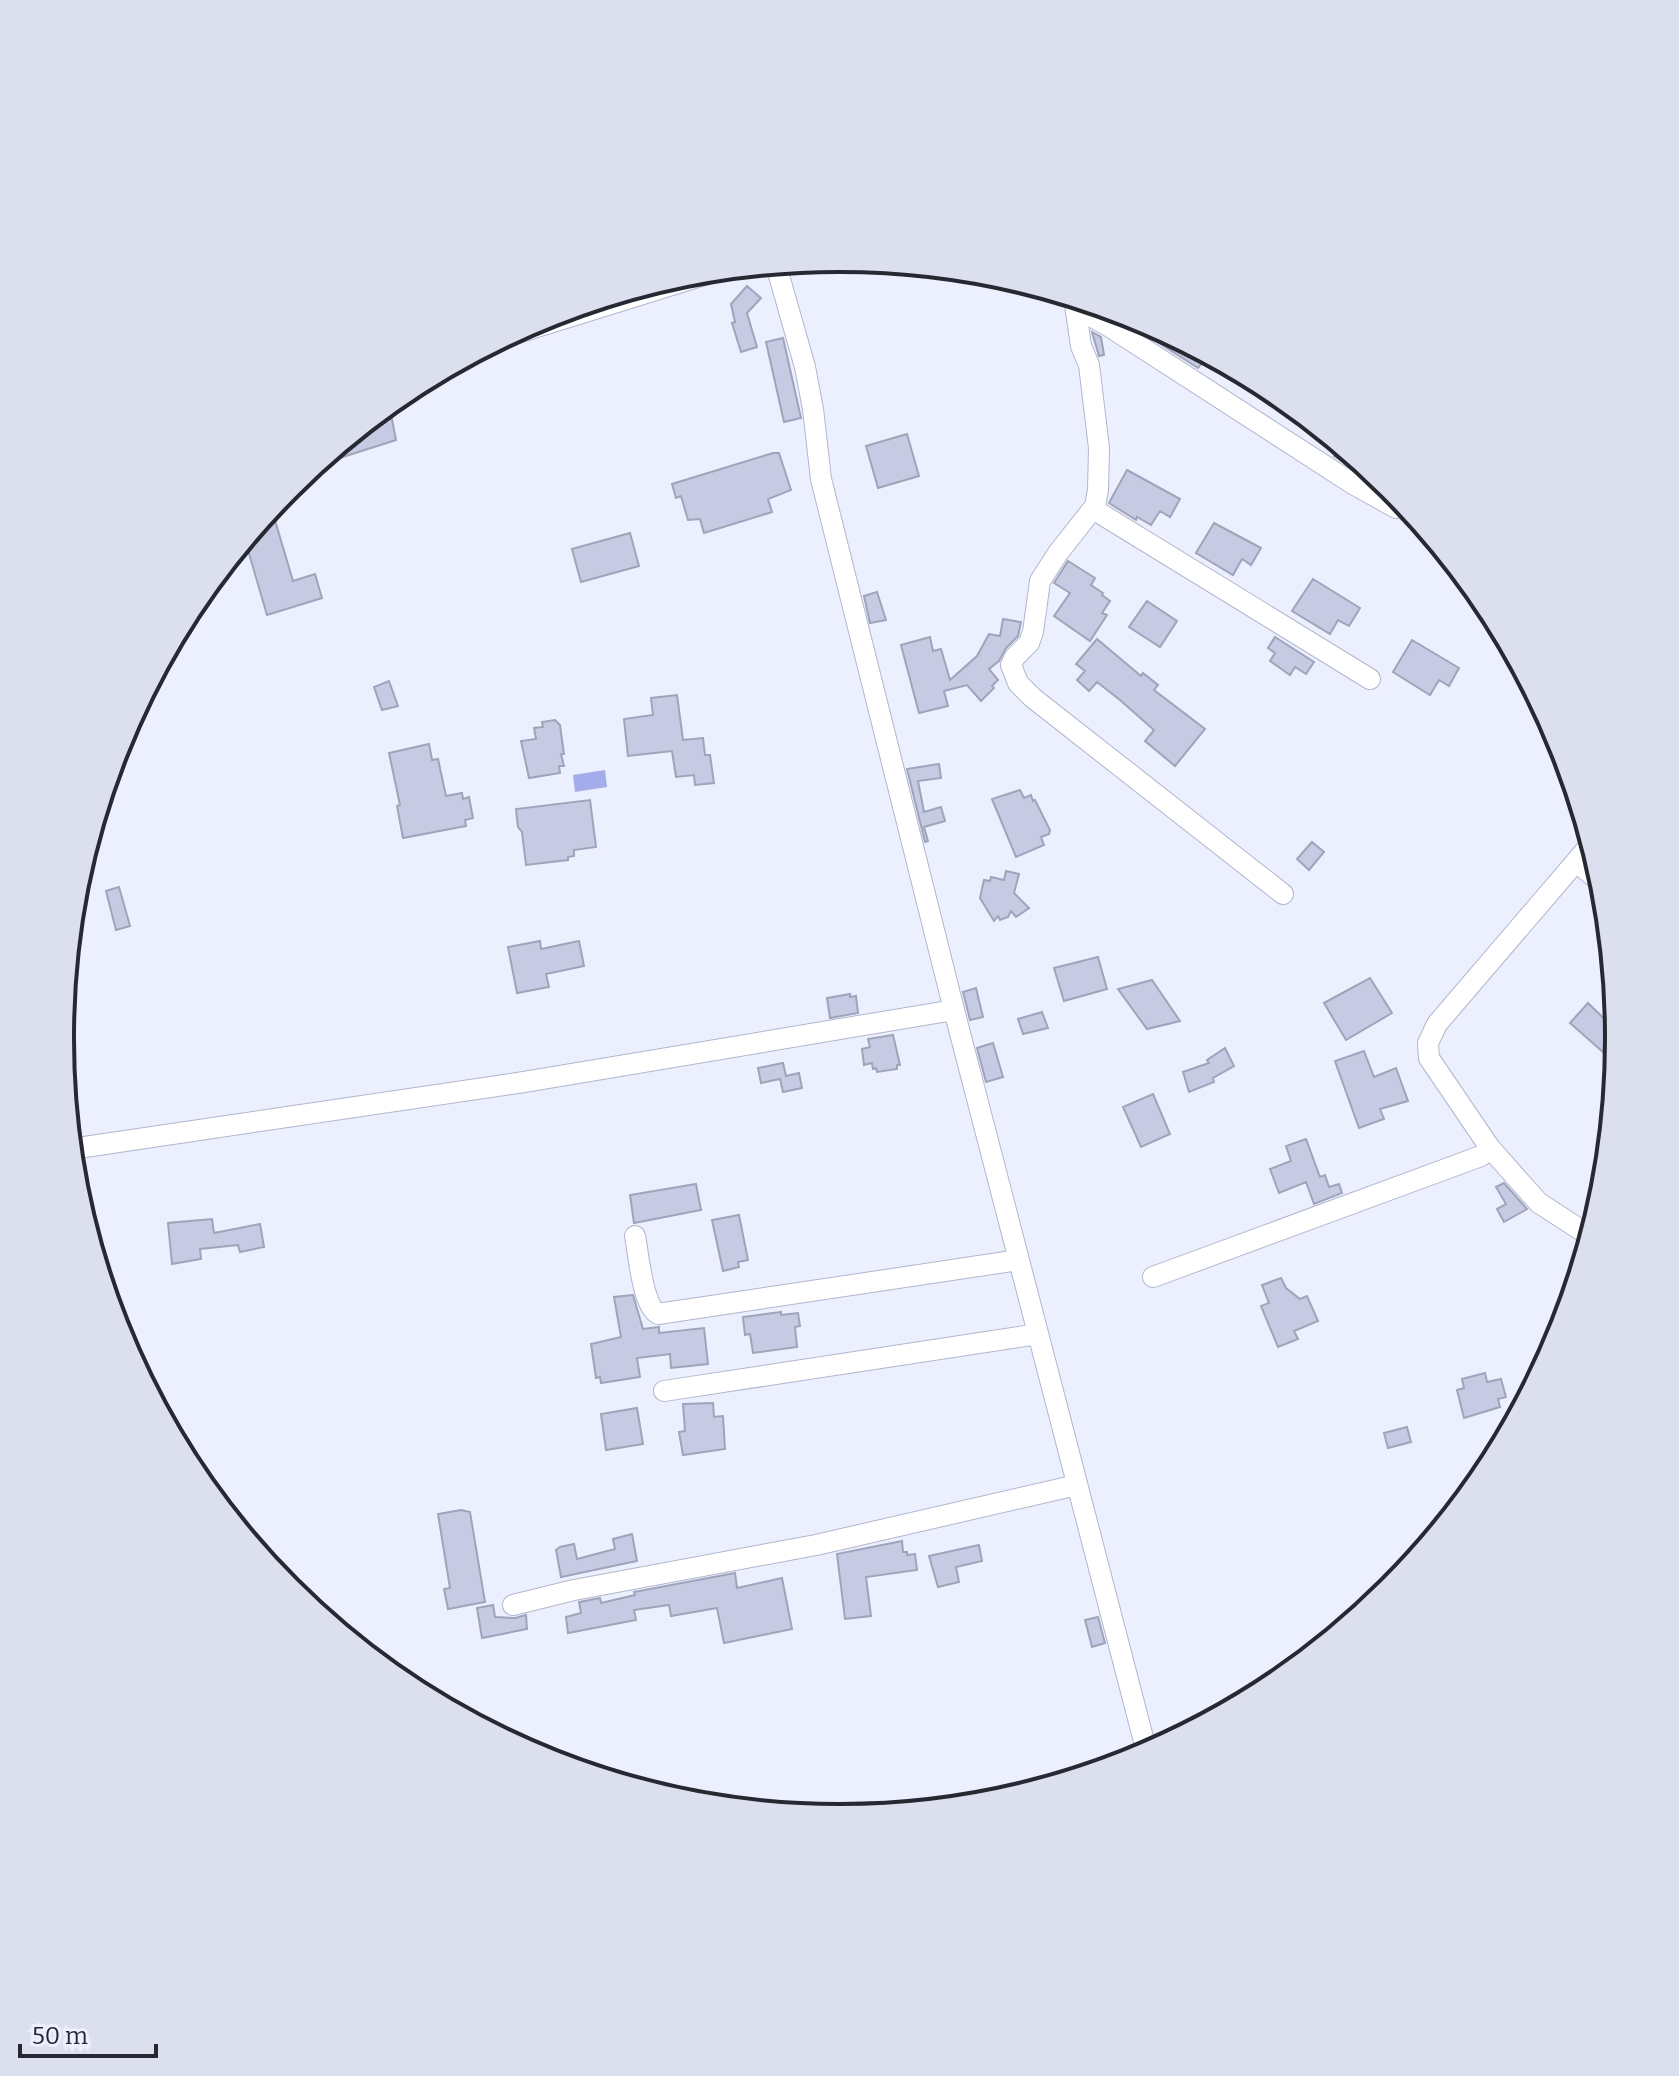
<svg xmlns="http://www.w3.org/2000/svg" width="1679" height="2076" viewBox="0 0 1679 2076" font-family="Bitter,serif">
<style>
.water{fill:#a4adec}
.building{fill:#c6cbe3;stroke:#9fa4bb;stroke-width:2}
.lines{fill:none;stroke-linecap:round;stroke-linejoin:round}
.minor-casing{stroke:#b2b6ce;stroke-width:22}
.minor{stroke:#fff;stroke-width:20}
.rim{fill:none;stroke:#272932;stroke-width:4}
</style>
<rect width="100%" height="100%" fill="#eceffe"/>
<path class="water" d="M605 770 607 787 575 792 573 775Z"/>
<path class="building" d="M747 286 761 298 747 313 757 347 741 352 732 323 735 322 731 304Z
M1092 332 1101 337 1104 355 1099 356Z
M1167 333 1208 355 1198 368 1159 343Z
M783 338 801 418 784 422 766 342Z
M389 404 396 440 315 466V465Z
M907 434 919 476 878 488 866 446Z
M1341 446 1360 461 1354 469 1334 456Z
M773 453H779L791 490 768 499 772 512 704 533 700 519 688 520 681 496 676 498 672 484Z
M1127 470 1180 499 1170 517 1160 511 1151 525 1137 517 1136 520 1109 503Z
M271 507 293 581 315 574 322 598 267 615 245 540Z
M1214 523 1261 548 1251 565 1242 559 1233 575 1196 553Z
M630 533 639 566 581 582 572 549Z
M1068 561 1095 578 1091 585 1103 593 1102 595 1110 601 1102 613 1107 615 1090 641 1054 616 1070 593 1054 583Z
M1313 579 1360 608 1349 626 1338 620 1330 634 1292 611Z
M877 592 886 620 870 623 864 596Z
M1147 601 1177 621 1160 647 1129 627Z
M1003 619 1021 622 1018 636 1006 648 999 661 989 669 998 680 992 686 994 688 981 701 967 685 944 691 948 706 919 713 901 645 930 637 933 651 941 649 950 680 977 656 989 634 1000 636Z
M1275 637 1314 662 1306 674 1295 667 1290 675 1270 661 1275 653 1268 648Z
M1097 639 1141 676 1143 673 1158 685 1154 690 1205 729 1175 766 1145 741 1154 730 1120 700 1097 682 1089 691 1077 680 1085 671 1076 664Z
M1412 640 1459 668 1449 686 1439 680 1430 695 1393 672Z
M389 681 398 706 382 710 374 687Z
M677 695 683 740 703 738 705 755H710L714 783 695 785 694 775 676 777 672 751 628 756 624 719 653 715 651 698Z
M555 720 560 725 564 754H561L564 766H559L560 773 529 778 521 741 536 739 534 728 543 727 542 722Z
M429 744 432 760 438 759 446 796 462 793 463 799 469 797 473 818 465 820 466 826 403 838 397 806 400 805 389 753Z
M939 764 941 778 918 781 924 812 941 807 945 821 924 827 928 841 925 842 907 769Z
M1020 790 1024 798 1031 795 1033 801 1035 800 1050 830 1049 834 1041 837 1044 845 1016 857 992 799Z
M590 800 596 847 574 850V856L568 857V860L526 865 522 832 518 827 516 809Z
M1312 842 1324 852 1309 870 1297 859Z
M1006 871 1019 874 1014 893 1029 908 1016 917 1011 911 1008 917 1000 920 998 916 994 921 980 898 984 880 990 881 991 877 1004 880Z
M119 887 130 926 116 930 106 891Z
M540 941 541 949 579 941 584 966 546 974 549 987 517 993 508 947Z
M1098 957 1107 989 1064 1001 1054 968Z
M1370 978 1392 1013 1346 1040 1324 1003Z
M1152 980 1180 1021 1147 1029 1118 989Z
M976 988 983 1017 970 1020 963 992Z
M850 994V997L856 996 858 1013 830 1018 827 998Z
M1588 1003 1617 1031 1613 1036 1615 1039 1603 1052 1570 1023Z
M1042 1012 1048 1028 1023 1034 1018 1019Z
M893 1035 900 1065H897V1069L877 1072 876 1068 873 1069 872 1063 864 1065 862 1049 870 1047 868 1039Z
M993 1043 1003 1077 986 1082 977 1048Z
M1225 1048 1234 1066 1213 1078 1214 1082 1189 1092 1183 1072 1209 1063 1207 1060Z
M1364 1051 1374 1077 1396 1068 1408 1101 1380 1109 1384 1119 1359 1128 1335 1061Z
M783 1063 786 1076 799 1073 802 1088 783 1092 780 1079 761 1083 758 1068Z
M1153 1094 1170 1134 1141 1147 1123 1107Z
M1306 1139 1320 1177 1325 1175 1329 1187 1339 1184 1342 1193 1314 1204 1306 1182 1279 1193 1270 1169 1291 1161 1286 1146Z
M1504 1183 1527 1209 1504 1222 1497 1209 1506 1204 1496 1187Z
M696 1184 701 1210 634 1223 630 1195Z
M739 1215 748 1260 738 1262 739 1267 723 1271 712 1220Z
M212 1219 214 1233 260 1224 264 1247 240 1252 238 1245 200 1249 201 1259 172 1264 168 1223Z
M1281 1278 1286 1288 1300 1299 1307 1296 1318 1321 1294 1331 1298 1339 1278 1347 1261 1306 1269 1303 1262 1285Z
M633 1295 643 1329 659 1327V1333L704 1328 708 1364 671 1368 670 1354 637 1358 640 1377 601 1383 600 1377 596 1378 591 1344 621 1337 614 1297Z
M781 1312V1315L798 1313 800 1326 795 1327 797 1347 753 1353 750 1334 745 1335 743 1317Z
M1485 1373 1487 1382 1501 1379 1506 1397 1498 1399 1500 1407 1464 1418 1457 1390 1464 1388 1462 1379Z
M713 1403 714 1417 723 1416 725 1449 683 1455 679 1432 685 1431 683 1404Z
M637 1408 643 1444 606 1450 601 1414Z
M1407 1427 1411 1442 1388 1448 1384 1433Z
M461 1510 470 1512 485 1602 448 1609 444 1589 450 1588 438 1514Z
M632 1534 637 1561 561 1577 556 1550 560 1547 574 1544 577 1559 615 1549 613 1539Z
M902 1541 903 1552H907V1555L915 1554 917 1570 866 1577 871 1616 845 1619 837 1554Z
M979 1545 982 1561 956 1567 959 1582 938 1587 929 1556Z
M735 1573 737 1588 782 1578 792 1629 724 1643 717 1608 671 1616 669 1605 634 1610 636 1620 568 1633 566 1617 581 1613 579 1602 600 1598 601 1603 635 1595 634 1592Z
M493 1605 495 1617 515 1618 526 1615 527 1629 482 1638 477 1608Z
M1098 1617 1105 1643 1092 1647 1085 1620Z"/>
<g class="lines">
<g class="minor-casing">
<path id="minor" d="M776 265 805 367 813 409 821 479 954 1010 1147 1753
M1074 298 1081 346 1089 365 1099 448 1098 490 1095 506 1058 553 1040 581 1033 632 1029 643 1015 657 1011 665 1018 683 1033 698 1283 894
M1076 308 1110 327 1353 484 1396 508 1403 501
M508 336 717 271
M1093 509 1370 679
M1576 862 1603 884
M71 1149 524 1082 954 1010
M635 1236C639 1256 642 1304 658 1314L1019 1260
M1590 1236 1539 1203 1490 1148 1429 1058 1428 1043 1437 1024 1591 844
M1153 1277 1481 1156 1490 1148
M664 1391 1038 1334
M513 1605 574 1590 816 1545 1077 1485"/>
</g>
<use href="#minor" class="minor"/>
</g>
<path d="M0 0H1679V2076H0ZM839 272H840A765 765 0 0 1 1605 1037V1039A765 765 0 0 1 840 1804H839A765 765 0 0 1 74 1039V1037A765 765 0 0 1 839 272Z" fill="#dcdfee" fill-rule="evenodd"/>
<path class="rim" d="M839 272H840A765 765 0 0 1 1605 1037V1039A765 765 0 0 1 840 1804H839A765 765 0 0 1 74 1039V1037A765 765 0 0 1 839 272Z"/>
<path d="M20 2044v12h136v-12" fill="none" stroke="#272932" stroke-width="4"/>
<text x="32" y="2044" font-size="24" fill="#272932" stroke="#eceffe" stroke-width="6" paint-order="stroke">50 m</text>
</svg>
